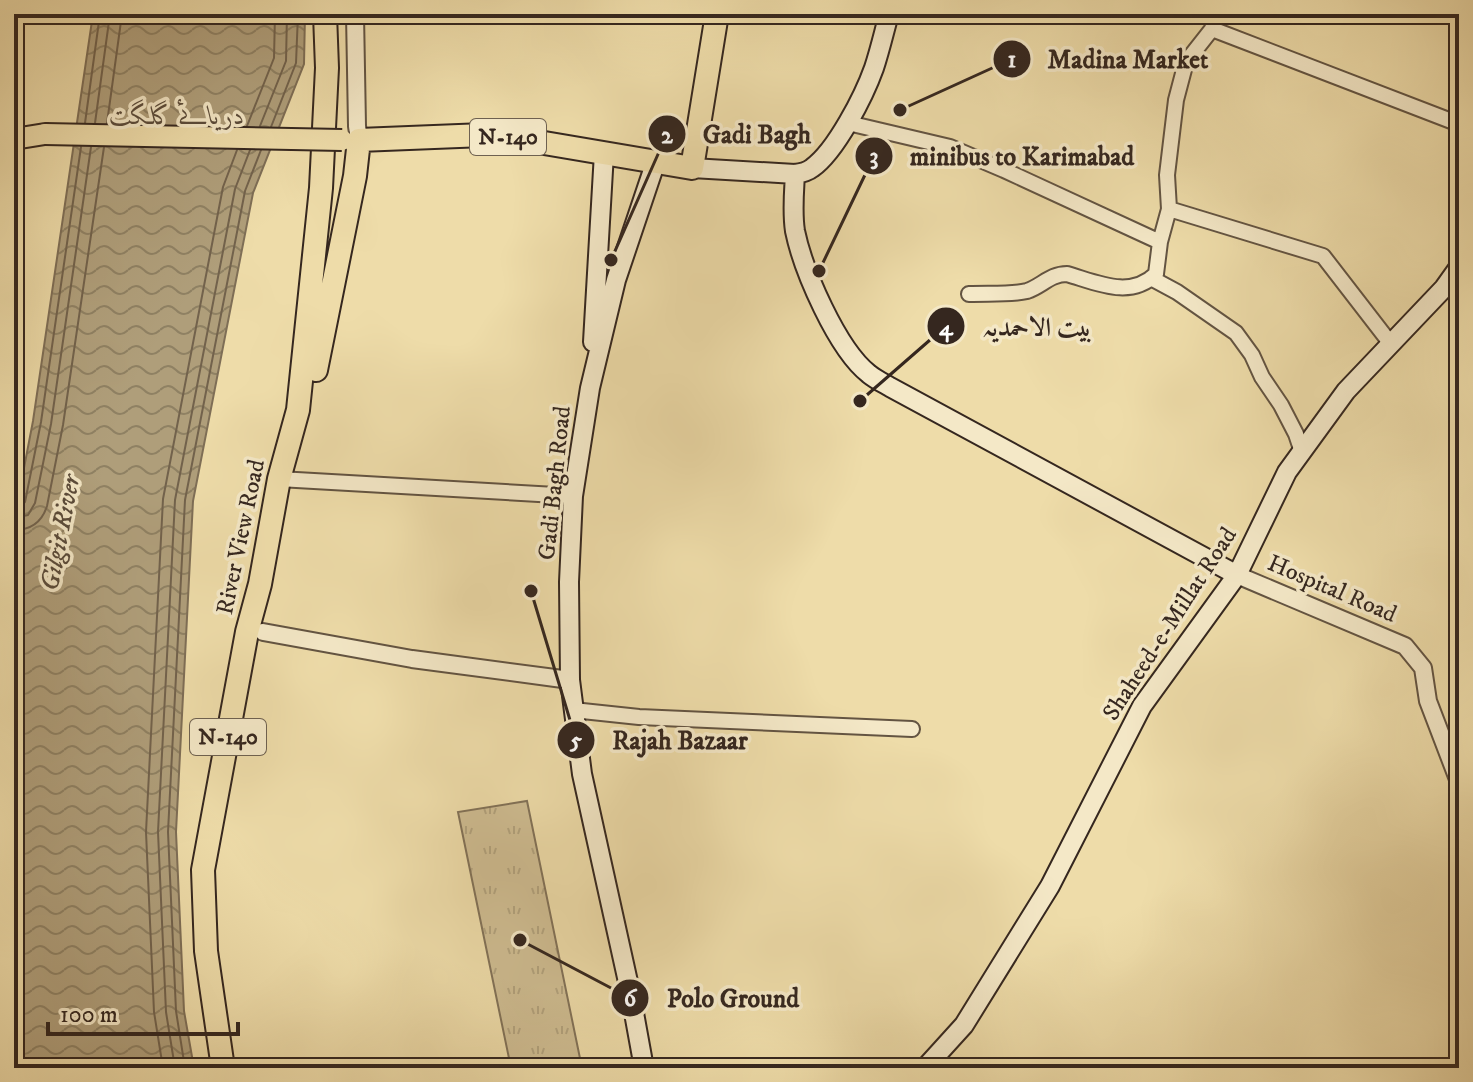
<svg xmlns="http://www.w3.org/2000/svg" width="1473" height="1082" viewBox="0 0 1473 1082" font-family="'IM FELL DW Pica',Amiri,serif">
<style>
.grass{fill:url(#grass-tufts);stroke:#827258;stroke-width:2}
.water{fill:url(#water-waves);stroke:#7e6e56;stroke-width:2}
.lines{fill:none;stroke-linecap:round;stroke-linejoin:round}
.shore{stroke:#72624c;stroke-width:2}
.minor-casing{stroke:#635442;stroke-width:18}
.tertiary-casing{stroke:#635442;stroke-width:20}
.secondary-casing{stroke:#35271f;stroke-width:22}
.primary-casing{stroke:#35271f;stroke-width:24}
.trunk-casing{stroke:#35271f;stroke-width:26}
.minor{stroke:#f4e8c7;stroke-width:14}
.tertiary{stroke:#f4e8c7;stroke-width:16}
.secondary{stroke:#f4e8c7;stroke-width:18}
.primary{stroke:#eedca9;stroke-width:20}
.trunk{stroke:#eedca9;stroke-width:22}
.primary-bridge-casing{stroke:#35271f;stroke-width:24;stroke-linecap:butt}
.primary-bridge{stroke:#eedca9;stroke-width:20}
.labels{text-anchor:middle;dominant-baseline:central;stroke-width:7;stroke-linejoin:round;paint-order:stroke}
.shield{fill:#f4e8c7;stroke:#6e6151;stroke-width:2}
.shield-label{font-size:22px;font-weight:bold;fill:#35271f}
.street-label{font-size:24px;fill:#35271f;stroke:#f4e8c7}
.water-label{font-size:26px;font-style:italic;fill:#5a4b3a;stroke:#f4e8c7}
.leader{fill:none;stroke:#35271f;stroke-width:3}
.callout-dot{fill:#35271f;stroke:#f4e8c7;stroke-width:3}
.mark-label{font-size:24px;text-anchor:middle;font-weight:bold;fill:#fff}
.callout-label{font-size:26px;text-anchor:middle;font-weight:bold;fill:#35271f;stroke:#f4e8c7;stroke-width:7;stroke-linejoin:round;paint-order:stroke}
</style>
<defs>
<pattern id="grass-tufts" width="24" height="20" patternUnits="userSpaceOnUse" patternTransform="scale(2)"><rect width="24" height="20" fill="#cfbd92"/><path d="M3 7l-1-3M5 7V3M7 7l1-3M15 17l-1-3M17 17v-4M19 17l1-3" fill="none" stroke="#b2a27d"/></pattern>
<pattern id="water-waves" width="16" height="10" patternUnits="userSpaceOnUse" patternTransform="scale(2)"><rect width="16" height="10" fill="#af9e7a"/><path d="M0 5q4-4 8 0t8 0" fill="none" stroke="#8f8163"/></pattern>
</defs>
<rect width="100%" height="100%" fill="#eedca9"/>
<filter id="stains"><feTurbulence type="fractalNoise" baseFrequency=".0025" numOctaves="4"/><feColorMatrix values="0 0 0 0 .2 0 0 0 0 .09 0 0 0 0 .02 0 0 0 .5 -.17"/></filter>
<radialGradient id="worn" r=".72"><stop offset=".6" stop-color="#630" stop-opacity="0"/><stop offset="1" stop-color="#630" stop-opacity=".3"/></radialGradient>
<path class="grass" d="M527 801 582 1068H511L458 812Z"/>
<path class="water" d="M93 14H305L304 64 253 193 193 501 176 832 184 1011 194 1068H14V520L33 421Z"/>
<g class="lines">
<path class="shore" d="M85 123 100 14
M95 123 110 14
M107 123 122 14
M247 126 274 58 275 14
M260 126 286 61 287 14
M271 127 296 63 298 14
M14 508 21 507 25 502 41 422 81 147
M14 518 28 515 35 503 51 424 91 147
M14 530C31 530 42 522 47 506L63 425 104 147
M163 1068 154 1012 146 832 163 499 223 187 237 150
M175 1068 166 1012 158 832 175 500 235 189 250 150
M185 1068 176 1011 168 832 185 500 245 191 261 150"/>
<g class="minor-casing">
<path id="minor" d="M1212 29 1459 124
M848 123 950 147 1004 170 1160 242
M1169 209 1323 256 1391 344
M1151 278 1177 292 1236 333 1252 355 1262 377 1281 405 1296 434 1302 452
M969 294C986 293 1011 295 1027 291 1042 286 1050 274 1067 274 1098 283 1130 299 1156 274L1160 242 1169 209 1167 175 1176 100 1186 62 1212 29 1216 14
M279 479 573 496
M573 710 639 717 912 729"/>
</g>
<g class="tertiary-casing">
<path id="tertiary" d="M355 14 357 126 359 140
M1237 575 1405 646 1423 668 1428 701 1459 782
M263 632 412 659 570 680"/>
</g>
<g class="secondary-casing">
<path id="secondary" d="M692 168 795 174C802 173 807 172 812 168 836 151 864 96 874 68 880 50 884 32 889 14
M795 174C794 193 792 212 795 231 803 270 837 349 869 374 875 379 883 383 890 387L1237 575
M593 342 604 153
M644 1068 630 991 582 774 570 680 569 582 573 496 590 388 616 280 656 161
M925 1068 964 1025 1050 886 1142 706 1237 575 1287 472 1346 391 1444 288 1459 267"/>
</g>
<g class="primary-casing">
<path id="primary" d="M14 139 45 134"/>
</g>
<g class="trunk-casing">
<path id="trunk" d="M316 370 355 176 359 140 484 135 509 137 692 168 717 14
M223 1068 206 951 203 870 247 632 260 584 279 479 298 410 321 188 327 68 325 14"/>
</g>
<use href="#minor" class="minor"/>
<use href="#tertiary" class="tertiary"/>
<use href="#secondary" class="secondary"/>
<use href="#primary" class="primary"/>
<use href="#trunk" class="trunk"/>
<g class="primary-bridge-casing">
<path id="primary-bridge" d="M45 134 342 140"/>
</g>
<use href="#primary-bridge" class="primary-bridge"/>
</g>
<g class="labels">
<g class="shield">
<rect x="470" y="119" width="76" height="36" rx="6"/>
<rect x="190" y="719" width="76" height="36" rx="6"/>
</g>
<g class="shield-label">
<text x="508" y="137">N-140</text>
<text x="228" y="737">N-140</text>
</g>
<g class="street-label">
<text transform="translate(555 483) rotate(-84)">Gadi Bagh Road</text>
<text transform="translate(241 537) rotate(-78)">River View Road</text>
<text transform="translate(1332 589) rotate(23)">Hospital Road</text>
<text transform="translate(1170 624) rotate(-57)">Shaheed-e-Millat Road</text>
</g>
<g class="water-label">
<text x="177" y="116">دریائے گلگت</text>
<text transform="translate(61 533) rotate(-79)">Gilgit River</text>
</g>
</g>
<path class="leader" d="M900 110L1012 59M611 260L667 134M819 271L874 156M860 401L946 326M531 591L576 740M520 940L630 998"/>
<g class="callout-dot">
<circle cx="900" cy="110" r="8"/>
<circle cx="611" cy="260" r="8"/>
<circle cx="819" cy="271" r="8"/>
<circle cx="860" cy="401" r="8"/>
<circle cx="531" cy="591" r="8"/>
<circle cx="520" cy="940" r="8"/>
<circle cx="1012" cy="59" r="20"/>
<circle cx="667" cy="134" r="20"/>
<circle cx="874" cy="156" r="20"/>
<circle cx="946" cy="326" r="20"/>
<circle cx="576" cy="740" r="20"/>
<circle cx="630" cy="998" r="20"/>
</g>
<g class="mark-label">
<text x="1012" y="67">1</text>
<text x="667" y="143">2</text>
<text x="874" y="164">3</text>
<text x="946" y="335">4</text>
<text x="576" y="748">5</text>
<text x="630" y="1006">6</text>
</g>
<g class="callout-label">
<text x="1128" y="68">Madina Market</text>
<text x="757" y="143">Gadi Bagh</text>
<text x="1022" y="165">minibus to Karimabad</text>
<text x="1037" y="336">بیت الاحمدیہ</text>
<text x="680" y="749">Rajah Bazaar</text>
<text x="733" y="1007">Polo Ground</text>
</g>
<rect width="1473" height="1082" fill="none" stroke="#eedca9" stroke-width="48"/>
<rect x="16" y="16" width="1441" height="1050" fill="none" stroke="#35271f" stroke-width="4"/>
<rect x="24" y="24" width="1425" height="1034" fill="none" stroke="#35271f" stroke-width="2"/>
<path d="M48 1022v12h190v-12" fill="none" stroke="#35271f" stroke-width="4"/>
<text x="60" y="1022" font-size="24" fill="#35271f" stroke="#f4e8c7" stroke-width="6" paint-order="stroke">100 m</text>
<rect width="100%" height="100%" filter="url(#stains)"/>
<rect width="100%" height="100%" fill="url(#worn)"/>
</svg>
